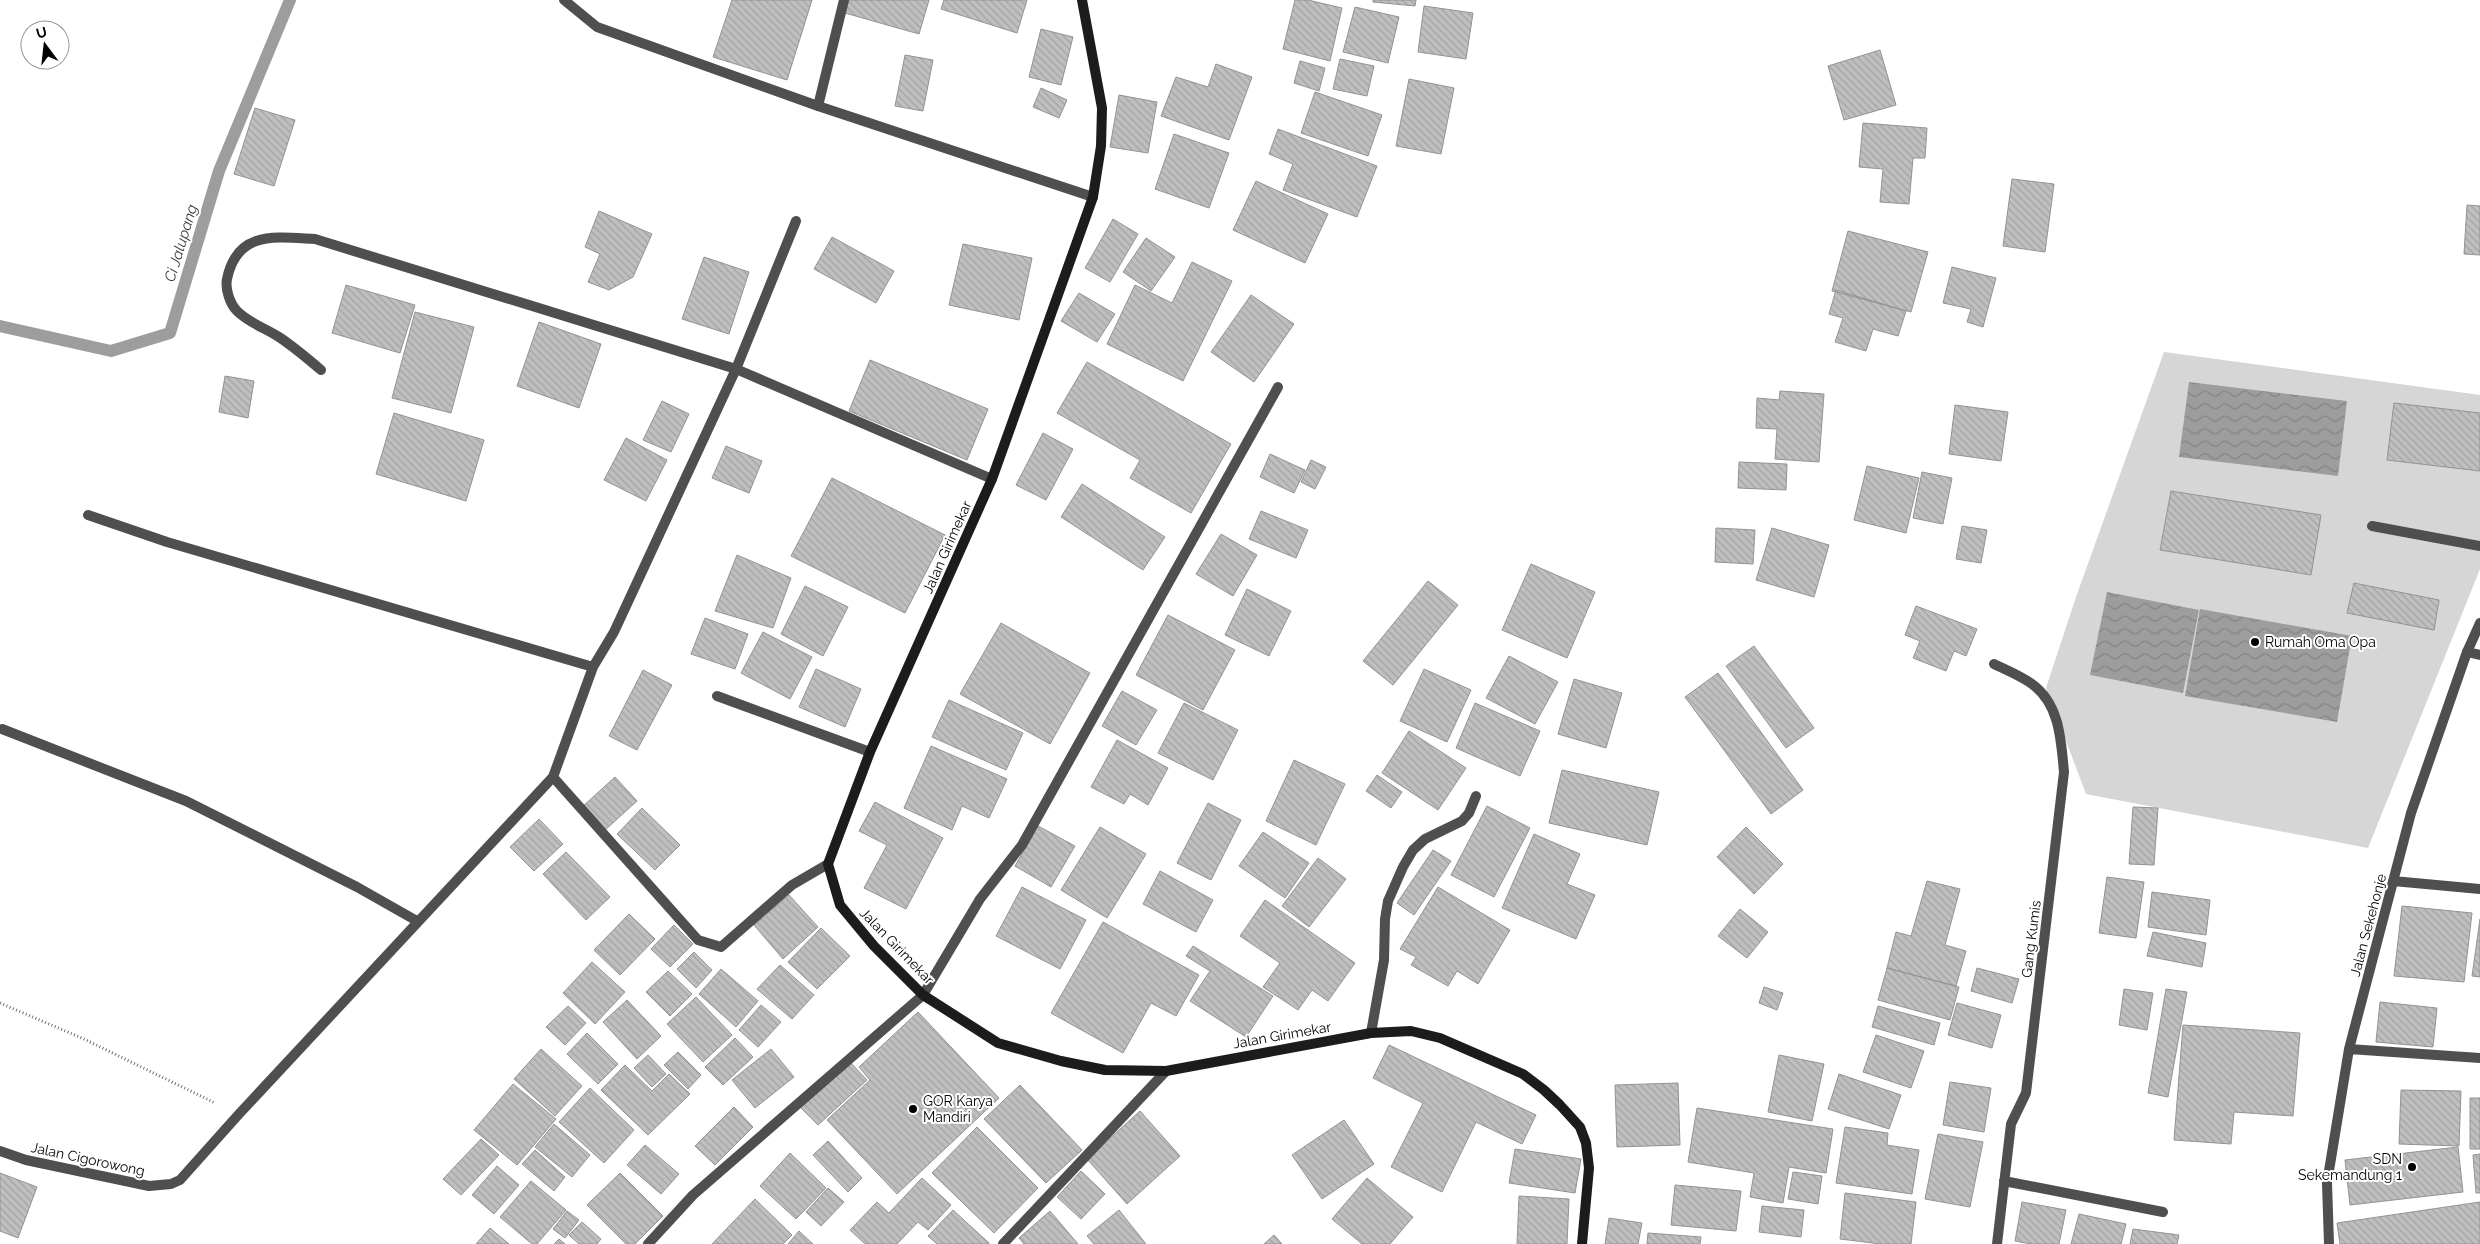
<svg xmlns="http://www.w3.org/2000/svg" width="2480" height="1244" viewBox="0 0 2480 1244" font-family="Raleway,sans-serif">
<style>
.pitch{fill:#d6d6d6}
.water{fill:url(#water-waves)}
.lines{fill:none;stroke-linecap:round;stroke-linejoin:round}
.stream{stroke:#9d9d9d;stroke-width:12}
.building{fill:url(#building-back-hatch);stroke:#939393}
.path{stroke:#717171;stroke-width:3;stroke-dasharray:1 2.5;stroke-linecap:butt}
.lane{stroke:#4f4f4f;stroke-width:10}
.street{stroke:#4f4f4f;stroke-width:10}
.secondary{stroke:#1c1c1c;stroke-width:10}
.poi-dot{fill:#000;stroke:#fff;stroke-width:2}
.labels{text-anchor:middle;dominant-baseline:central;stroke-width:4;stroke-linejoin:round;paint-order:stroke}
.street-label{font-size:14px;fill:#000;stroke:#fff}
.poi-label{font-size:14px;fill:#000;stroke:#fff;text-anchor:start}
.water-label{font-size:15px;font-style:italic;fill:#3e3e3e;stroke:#fff}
</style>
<defs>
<pattern id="water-waves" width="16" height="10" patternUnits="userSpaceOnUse" patternTransform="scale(1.25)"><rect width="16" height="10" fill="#9d9d9d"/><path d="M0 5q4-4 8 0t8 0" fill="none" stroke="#858585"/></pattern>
<pattern id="building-back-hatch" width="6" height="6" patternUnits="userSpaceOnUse" patternTransform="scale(1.25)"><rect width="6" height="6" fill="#bfbfbf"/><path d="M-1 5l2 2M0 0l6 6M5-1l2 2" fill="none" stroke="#a2a2a2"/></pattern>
</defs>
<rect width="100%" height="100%" fill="#fff"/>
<path class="pitch" d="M2164 352 2480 395V569L2368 848 2086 794 2046 688 2076 597Z"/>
<path class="water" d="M2189 382 2347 401 2338 476 2179 457Z
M2107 592 2199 610 2183 693 2090 675Z
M2200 609 2352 636 2337 722 2185 696Z"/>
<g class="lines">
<path class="stream" d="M0 326 111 351 170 333 219 171 290 0"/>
</g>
<path class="building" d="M732 0H812L787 80 713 57Z
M849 0H929L919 34 845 13Z
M944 0H1027L1017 33 941 9Z
M1295 0H1308L1342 8 1330 61 1283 49Z
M1373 0H1416L1415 6 1373 2Z
M1424 6 1473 13 1466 59 1418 52Z
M1355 7 1399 17 1388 63 1343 52Z
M1041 29 1073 37 1061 85 1029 77Z
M1880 50 1896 105 1844 120 1828 66Z
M905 55 933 60 923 111 895 106Z
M1340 59 1374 66 1367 96 1333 89Z
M1300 61 1325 68 1319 91 1294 83Z
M1216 64 1252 77 1229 140 1161 116 1176 77 1208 87Z
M1409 79 1454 88 1441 154 1396 146Z
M1041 88 1067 100 1059 118 1033 107Z
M1315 92 1382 115 1368 156 1301 133Z
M1119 95 1157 102 1148 153 1110 147Z
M255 108 295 120 274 186 234 174Z
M1863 123 1927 128 1925 158H1913L1909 204 1880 202 1883 169 1859 167Z
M1278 129 1377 166 1357 217 1283 190 1293 164 1269 154Z
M1174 134 1229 153 1209 208 1155 189Z
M2012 179 2054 184 2045 252 2003 246Z
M1256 181 1328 214 1305 263 1233 230Z
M2467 205 2480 206V255L2464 254Z
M599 211 652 234 633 277 609 290 588 282 600 254 585 247Z
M1113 219 1138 234 1110 282 1085 268Z
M1848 231 1928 252 1911 312 1832 291Z
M832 237 894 271 876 303 814 269Z
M1146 238 1175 257 1151 291 1123 272Z
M963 244 1032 258 1019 320 949 305Z
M704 257 749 272 729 334 682 319Z
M1192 262 1232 281 1183 381 1107 344 1135 285 1172 303Z
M1952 267 1996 278 1983 327 1967 322 1971 309 1943 303Z
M346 285 415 305 400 353 332 333Z
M1836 290 1906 311 1898 336 1873 329 1866 351 1835 342 1843 318 1829 314Z
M1079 293 1115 314 1097 342 1061 321Z
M1251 295 1294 324 1254 382 1211 352Z
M415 312 474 327 451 413 392 398Z
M539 322 601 344 579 408 517 386Z
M870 360 988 409 967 460 849 411Z
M1087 362 1231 444 1191 513 1130 478 1140 460 1057 413Z
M225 376 254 381 248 418 219 412Z
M1780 391 1824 394 1819 462 1775 459 1777 429 1756 428 1757 398 1779 400Z
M662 401 689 414 671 452 643 440Z
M2394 403 2480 413V471L2387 460Z
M1955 405 2008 412 2001 461 1949 454Z
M394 413 484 440 466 501 376 474Z
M1043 433 1073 449 1046 500 1016 485Z
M626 438 667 460 646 501 604 480Z
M726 446 762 461 749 493 712 478Z
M1270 454 1305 470 1294 493 1260 477Z
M1311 460 1326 467 1315 489 1301 482Z
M1739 462 1787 464 1786 490 1738 488Z
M1867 466 1919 478 1906 533 1854 520Z
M1922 472 1952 478 1943 524 1913 518Z
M832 478 945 535 905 613 791 556Z
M1082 484 1165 537 1143 570 1061 517Z
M2171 491 2321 515 2311 575 2160 550Z
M1261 511 1308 530 1296 558 1249 539Z
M1962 526 1987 530 1981 563 1956 559Z
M1716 528 1755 530 1753 564 1715 562Z
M1772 528 1829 545 1814 597 1756 580Z
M1221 534 1257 555 1233 596 1196 574Z
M737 555 791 578 773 628 715 611Z
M1531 564 1595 592 1567 658 1502 630Z
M1428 581 1458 605 1393 685 1363 661Z
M2354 583 2439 600 2434 630 2347 613Z
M805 586 848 607 823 656 781 634Z
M1247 589 1291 611 1269 656 1225 635Z
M1916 606 1977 629 1966 656 1954 651 1946 671 1913 658 1920 641 1905 635Z
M1168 615 1235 650 1203 710 1136 675Z
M705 618 748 634 735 669 691 654Z
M1001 623 1090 673 1050 744 960 694Z
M763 632 812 657 790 699 741 673Z
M1754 646 1814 728 1786 748 1726 666Z
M1509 656 1558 682 1535 724 1486 698Z
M816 669 861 689 845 727 799 707Z
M1424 669 1471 690 1447 742 1400 721Z
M643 670 672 685 637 750 609 736Z
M1718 673 1803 790 1771 814 1685 697Z
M1574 679 1622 693 1606 748 1558 734Z
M1122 691 1157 710 1136 745 1102 726Z
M949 700 1023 733 1006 770 932 737Z
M1184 703 1238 730 1213 780 1158 753Z
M1475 703 1540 731 1520 776 1456 748Z
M1409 731 1466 768 1438 810 1382 773Z
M1117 740 1168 768 1148 805 1130 794 1124 804 1091 787Z
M931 746 1007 779 989 818 962 806 952 830 904 808Z
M1294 760 1345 784 1316 845 1266 821Z
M1562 770 1659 792 1647 845 1549 823Z
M1377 775 1402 792 1391 808 1366 791Z
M615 777 637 801 604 831 582 807Z
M875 802 943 838 906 909 864 888 887 845 859 831Z
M1208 803 1241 820 1211 880 1177 863Z
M1487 806 1530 828 1494 897 1451 875Z
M2133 807 2158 808 2154 865 2129 864Z
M642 808 680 845 655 870 617 834Z
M539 819 563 844 534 871 510 847Z
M1038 826 1075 846 1051 887 1015 866Z
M1100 827 1146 854 1107 918 1061 890Z
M1746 827 1783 864 1754 894 1717 857Z
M1263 832 1309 863 1285 898 1239 866Z
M1534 834 1580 854 1567 884 1595 895 1576 939 1502 908Z
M1433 850 1451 861 1414 915 1397 903Z
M566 852 610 897 586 920 543 874Z
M1318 858 1346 879 1309 927 1282 906Z
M1160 871 1213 900 1196 932 1143 904Z
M2107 877 2144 882 2136 938 2099 933Z
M1927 881 1960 889 1945 945 1966 951 1956 986 1887 968 1896 932 1911 936Z
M1022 887 1086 920 1060 969 996 936Z
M1438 887 1510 930 1478 984 1457 971 1448 986 1411 965 1416 957 1400 949Z
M2152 892 2210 900 2206 935 2148 927Z
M789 895 818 927 783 959 754 925Z
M1265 900 1355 963 1328 1001 1312 990 1298 1010 1263 987 1280 963 1240 936Z
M2402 906 2472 913 2464 982 2394 976Z
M1740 909 1768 932 1747 958 1718 936Z
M629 914 655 939 620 975 594 950Z
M2480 919V977L2472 976Z
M1103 922 1199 975 1176 1016 1151 1003 1123 1053 1051 1013Z
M674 925 693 944 670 967 651 949Z
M821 928 850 956 817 989 788 962Z
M2153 932 2206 943 2202 967 2147 956Z
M1193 946 1273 996 1246 1037 1190 1001 1210 971 1186 956Z
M694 952 712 970 696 988 677 969Z
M592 962 625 992 595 1024 563 993Z
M780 965 814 995 792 1019 757 989Z
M1887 968 1959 987 1950 1020 1878 1000Z
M1977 968 2019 979 2012 1003 1971 991Z
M721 969 758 1001 736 1027 699 994Z
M668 971 692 994 670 1016 646 992Z
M1764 987 1783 993 1777 1010 1759 1003Z
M2124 989 2153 993 2147 1030 2119 1025Z
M2166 989 2187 992 2168 1097 2148 1093Z
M696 997 732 1035 703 1062 667 1024Z
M627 1000 661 1036 637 1059 603 1022Z
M2380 1002 2437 1008 2433 1047 2376 1042Z
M1957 1003 2001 1015 1992 1048 1948 1035Z
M761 1005 781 1022 758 1047 739 1030Z
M568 1006 586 1023 565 1045 546 1027Z
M1878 1006 1940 1023 1934 1045 1872 1027Z
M918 1012 999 1098 897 1194 827 1120 870 1080 859 1067Z
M2183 1025 2300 1033 2293 1116 2234 1112 2231 1144 2174 1140Z
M587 1033 618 1064 598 1084 567 1054Z
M1876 1035 1924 1051 1911 1088 1863 1072Z
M735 1038 753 1057 723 1085 705 1067Z
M1389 1045 1536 1115 1522 1144 1476 1122 1442 1192 1391 1167 1423 1103 1373 1078Z
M541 1049 582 1086 555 1116 514 1079Z
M771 1049 794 1077 755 1108 732 1080Z
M678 1052 701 1075 688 1089 664 1065Z
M648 1055 666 1074 652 1087 634 1068Z
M1779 1055 1824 1064 1812 1121 1768 1112Z
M850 1062 867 1080 818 1125 800 1107Z
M625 1065 652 1091 669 1074 690 1094 648 1135 601 1090Z
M1839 1074 1901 1095 1889 1129 1828 1109Z
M1950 1082 1991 1088 1984 1132 1943 1125Z
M1678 1083 1680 1145 1617 1147 1615 1085Z
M513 1084 556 1119 517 1165 474 1130Z
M1020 1085 1082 1150 1046 1183 984 1119Z
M590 1088 634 1130 604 1163 559 1122Z
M2401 1090 2461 1091 2459 1146 2399 1144Z
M2470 1098H2480V1149H2470Z
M734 1107 753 1127 715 1165 695 1146Z
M1697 1108 1833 1129 1826 1173 1789 1167 1783 1203 1750 1197 1754 1173 1688 1162Z
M1140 1111 1180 1156 1127 1204 1087 1159Z
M1344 1120 1374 1164 1322 1199 1292 1155Z
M554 1124 590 1155 572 1177 535 1147Z
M977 1127 1038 1188 994 1233 932 1173Z
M1845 1127 1888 1133 1887 1145 1919 1150 1912 1194 1836 1183Z
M1938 1134 1983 1142 1970 1207 1925 1199Z
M481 1139 499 1155 461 1195 443 1179Z
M828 1141 862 1178 848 1192 813 1155Z
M645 1145 679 1174 661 1194 627 1165Z
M2458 1147 2463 1192 2350 1205 2345 1160Z
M1515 1149 1581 1159 1575 1193 1509 1183Z
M535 1150 565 1177 554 1191 522 1164Z
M790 1153 826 1188 796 1219 760 1186Z
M2480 1154V1193H2476L2473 1155Z
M497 1166 519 1185 494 1214 472 1195Z
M1081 1171 1105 1194 1081 1219 1057 1197Z
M1793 1172 1822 1176 1818 1204 1788 1199Z
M0 1173 37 1187 18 1238 0 1231Z
M620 1173 663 1216 635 1244H626L587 1205Z
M922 1178 951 1205 928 1230 918 1222 897 1244H865L850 1230 877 1202 889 1213Z
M1367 1178 1413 1217 1390 1244H1362L1332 1219Z
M531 1181 566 1210 537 1244H532L500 1217Z
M1675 1185 1741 1191 1736 1231 1671 1225Z
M828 1188 844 1202 821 1226 806 1212Z
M1845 1193 1916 1202 1911 1244H1881L1840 1239Z
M1519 1196 1569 1199 1567 1244H1517Z
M755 1199 792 1235 783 1244H712Z
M2022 1202 2066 1210 2059 1244H2031L2015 1241Z
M2480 1202V1244H2340L2337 1223Z
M1762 1206 1804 1210 1801 1237 1759 1232Z
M953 1210 989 1243V1244H937L928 1236Z
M1119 1210 1146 1244H1094L1087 1236Z
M567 1211 579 1220 565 1238 553 1229Z
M1050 1211 1078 1244H1024L1019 1238Z
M2079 1214 2126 1224 2121 1244H2071Z
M1609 1218 1642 1223 1638 1244H1605Z
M582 1222 601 1239 597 1244H579L569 1235Z
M490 1228 509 1244H476Z
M2133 1229 2179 1235 2177 1244H2130Z
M799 1231 813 1244H788Z
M1648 1233 1701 1237 1700 1244H1647Z
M1274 1235 1282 1244H1264Z
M559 1239 565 1244H554Z"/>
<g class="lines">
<path class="path" d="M0 1003 84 1039 215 1103"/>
<path class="lane" d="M818 106 844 0
M2372 526 2480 546
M2467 652 2480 655
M717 696 870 752
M2 729 186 801 357 887 417 921"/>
<path class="street" d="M564 0 597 27 818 106 1093 197
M321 370C307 358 294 347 279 337 265 328 249 323 237 311 230 304 225 289 227 279 237 230 276 237 315 239L736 369 992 479
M88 515 167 542 593 667
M1994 664C2006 670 2021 676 2032 684 2060 704 2061 741 2064 772L2026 1093 2011 1124 1997 1244
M553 777 698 940 721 947 792 885 828 864
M2393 881 2480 889
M1371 1033 1384 960 1385 919 1388 901 1403 867 1413 850 1425 839 1462 821 1469 813 1476 796
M2349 1049 2480 1058
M0 1151 26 1160 149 1186 171 1184 180 1180 239 1114 553 777 593 667 614 632 736 369 796 221
M2004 1181 2163 1212
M648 1244 693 1195 923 995 980 899 1022 845 1278 387
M1003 1244 1166 1071
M2329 1244 2327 1183 2349 1049 2411 813 2467 652 2480 623"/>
<path class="secondary" d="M1082 0 1102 108 1101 146 1093 197 992 479 870 752 828 864 840 905 874 946 923 995 998 1043 1061 1061 1105 1070 1166 1071 1371 1033 1411 1031 1440 1038 1523 1074 1544 1090 1560 1105 1580 1127 1586 1143 1589 1168 1582 1244"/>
</g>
<g class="poi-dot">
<circle cx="2255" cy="642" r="5"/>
<circle cx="913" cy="1109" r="5"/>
<circle cx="2412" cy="1167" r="5"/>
</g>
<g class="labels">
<g class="street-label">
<text transform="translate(947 547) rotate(-66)">Jalan Girimekar</text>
<text transform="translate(2368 925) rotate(-75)">Jalan Sekehonje</text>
<text transform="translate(2031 939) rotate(-83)">Gang Kumis</text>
<text transform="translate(897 946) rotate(46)">Jalan Girimekar</text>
<text transform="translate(1282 1035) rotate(-10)">Jalan Girimekar</text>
<text transform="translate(88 1159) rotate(12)">Jalan Cigorowong</text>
</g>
<g class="poi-label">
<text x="2265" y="642">Rumah Oma Opa</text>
<text x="923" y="1101">GOR Karya<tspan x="923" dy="16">Mandiri</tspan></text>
<text x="2402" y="1159" text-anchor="end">SDN<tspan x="2402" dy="16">Sekemandung 1</tspan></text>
</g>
<g class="water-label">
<text transform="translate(181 243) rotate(-73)">Ci Jalupang</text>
</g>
</g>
<g transform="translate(45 45) rotate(345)"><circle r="24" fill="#ffffff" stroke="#999999"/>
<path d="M0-4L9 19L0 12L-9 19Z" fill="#000000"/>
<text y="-8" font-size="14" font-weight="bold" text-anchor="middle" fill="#000000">U</text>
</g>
</svg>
